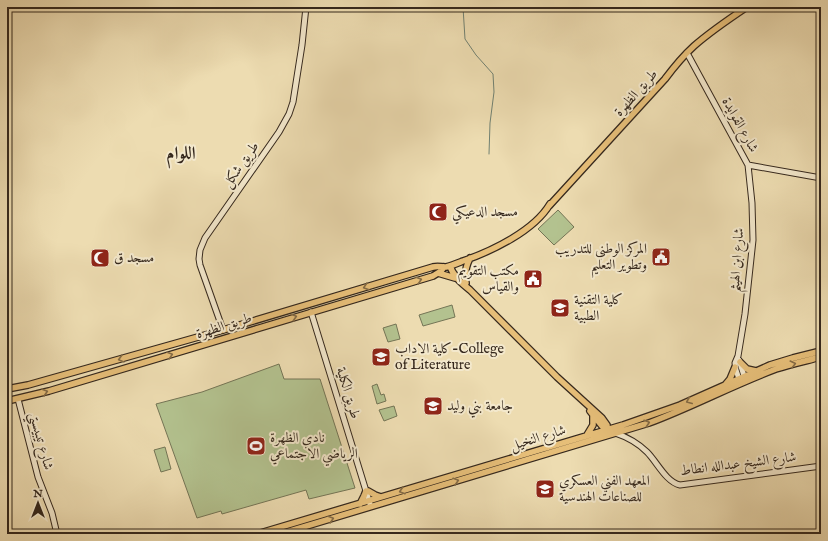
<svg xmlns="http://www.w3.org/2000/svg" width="828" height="541" viewBox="0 0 828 541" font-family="'IM FELL English',Amiri,serif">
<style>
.green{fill:#b3c28f;stroke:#747556}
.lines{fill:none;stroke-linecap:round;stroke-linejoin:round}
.stream{stroke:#718172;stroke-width:1}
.secondary-casing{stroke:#35281d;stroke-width:7}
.primary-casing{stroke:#35281d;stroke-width:8}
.secondary{stroke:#f3e8cc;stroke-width:5}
.primary{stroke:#e6be78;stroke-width:5.5}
.oneway{stroke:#856c46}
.labels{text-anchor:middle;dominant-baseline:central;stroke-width:4;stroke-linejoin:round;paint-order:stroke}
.street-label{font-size:14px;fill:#35281d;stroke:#f3e8cc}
.poi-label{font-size:14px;fill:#35281d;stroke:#f3e8cc;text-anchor:start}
.district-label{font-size:18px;font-weight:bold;fill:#35281d;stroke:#f3e8cc}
</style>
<rect width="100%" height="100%" fill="#eddcb1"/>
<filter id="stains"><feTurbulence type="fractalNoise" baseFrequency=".005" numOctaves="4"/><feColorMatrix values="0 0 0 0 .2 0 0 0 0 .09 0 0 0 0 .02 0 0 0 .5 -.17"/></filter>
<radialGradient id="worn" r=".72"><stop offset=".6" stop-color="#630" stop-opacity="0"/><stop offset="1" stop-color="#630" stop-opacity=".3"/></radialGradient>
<path class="green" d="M558 210 574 227 554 245 538 229Z
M452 305 455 317 423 326 419 315Z
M396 324 400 339 388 342 383 328Z
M279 364 284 379H320L355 488 309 499 306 490 222 514 221 511 197 518 156 404 202 392Z
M377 384 381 395 384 394 386 401 377 404 372 386Z
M394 406 397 416 384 421 379 410Z
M165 447 171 469 161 472 154 450Z"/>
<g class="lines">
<path class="stream" d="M463 7 465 39 476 55 493 74 494 92 490 123 489 154"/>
<g class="secondary-casing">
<path id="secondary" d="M687 53 748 165 752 203 753 240 745 314 738 356 735 363 736 370 740 382
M748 165 821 178
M311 312 370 504
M223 330 200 265 199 259 200 250 205 238 279 132 289 114 293 102 302 45 306 7
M739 360 745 379
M18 399 38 477 52 513 57 534
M615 433C627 437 638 443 647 452 657 462 666 482 680 485L821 466"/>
</g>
<g class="primary-casing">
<path id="primary" d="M549 206 665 79C674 67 683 56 694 46 710 32 729 19 747 7
M450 266C453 276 461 283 470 290L557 377 602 418 607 425V433
M438 273 455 278
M466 283C464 274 466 266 470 258
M740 362 747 369 756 371
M725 385 730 379 735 367
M7 389 28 385 223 330 433 267C437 266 442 267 446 267 451 266 458 263 463 261 492 251 534 231 550 204
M7 401 49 391 433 276 441 271 444 267
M590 411 602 426 609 430
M587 435 593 425V415
M368 491 375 495 381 497
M360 504 364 496 366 491
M257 534 623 425 680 405 770 365 793 358 821 351
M280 534 649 423C692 407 733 385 776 369 791 364 806 361 821 357"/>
</g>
<use href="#secondary" class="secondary"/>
<use href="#primary" class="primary"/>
</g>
<defs><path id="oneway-chevron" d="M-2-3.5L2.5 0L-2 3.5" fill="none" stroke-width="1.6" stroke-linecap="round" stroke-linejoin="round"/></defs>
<g class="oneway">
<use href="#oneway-chevron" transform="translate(419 280) rotate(-17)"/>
<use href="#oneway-chevron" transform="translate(366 287) rotate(164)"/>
<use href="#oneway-chevron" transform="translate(294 317) rotate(-17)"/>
<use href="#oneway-chevron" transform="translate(170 355) rotate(-17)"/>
<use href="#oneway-chevron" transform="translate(121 359) rotate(165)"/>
<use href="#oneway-chevron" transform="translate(793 364) rotate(-14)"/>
<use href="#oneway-chevron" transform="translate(45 392) rotate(-16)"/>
<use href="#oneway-chevron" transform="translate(689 401) rotate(157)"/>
<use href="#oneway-chevron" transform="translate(647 423) rotate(-18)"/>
<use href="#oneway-chevron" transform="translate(456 481) rotate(-17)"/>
<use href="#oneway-chevron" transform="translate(402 491) rotate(163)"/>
<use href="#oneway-chevron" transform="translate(331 519) rotate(-17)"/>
</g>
<defs>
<g id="mosque-square" transform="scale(1)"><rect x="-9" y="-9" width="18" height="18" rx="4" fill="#8f2418" stroke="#f3e8cc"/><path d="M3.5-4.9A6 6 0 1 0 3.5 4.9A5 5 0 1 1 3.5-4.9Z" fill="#fff"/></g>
<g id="civic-square" transform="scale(1)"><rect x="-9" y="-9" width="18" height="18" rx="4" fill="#8f2418" stroke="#f3e8cc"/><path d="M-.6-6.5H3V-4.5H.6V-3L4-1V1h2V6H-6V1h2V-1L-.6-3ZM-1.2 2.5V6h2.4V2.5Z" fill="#fff"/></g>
<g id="university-square" transform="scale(1)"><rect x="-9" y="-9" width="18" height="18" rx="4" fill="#8f2418" stroke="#f3e8cc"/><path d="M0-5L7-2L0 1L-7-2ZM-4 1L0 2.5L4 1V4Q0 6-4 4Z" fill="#fff"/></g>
<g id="stadium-square" transform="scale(1)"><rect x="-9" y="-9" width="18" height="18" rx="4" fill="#8f2418" stroke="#f3e8cc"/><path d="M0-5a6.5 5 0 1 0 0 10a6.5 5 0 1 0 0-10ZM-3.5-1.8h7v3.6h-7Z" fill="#fff"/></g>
</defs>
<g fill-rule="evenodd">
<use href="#mosque-square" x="438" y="212"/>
<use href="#civic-square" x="661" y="257"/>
<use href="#mosque-square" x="100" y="258"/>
<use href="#civic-square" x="533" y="279"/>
<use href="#university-square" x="560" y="308"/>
<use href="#university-square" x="381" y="357"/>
<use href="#university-square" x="433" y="406"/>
<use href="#stadium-square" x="256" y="446"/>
<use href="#university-square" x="545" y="489"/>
</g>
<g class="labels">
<g class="street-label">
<text transform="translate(636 93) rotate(-48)">طريق الظهرة</text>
<text transform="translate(740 125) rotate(61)">شارع القوايدة</text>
<text transform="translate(241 165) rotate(-55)">طريق شكل</text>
<text transform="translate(737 260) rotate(-86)">شارع ابن الهيثم</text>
<text transform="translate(224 326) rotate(-17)">طريق الظهرة</text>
<text transform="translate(348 393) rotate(73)">طريق الكلية</text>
<text transform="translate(538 438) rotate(-17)">شارع النخيل</text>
<text transform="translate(41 441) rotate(75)">شارع تيبيستي</text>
<text transform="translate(738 464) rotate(-7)">شارع الشيخ عبدالله انطاط</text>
</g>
<g class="poi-label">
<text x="452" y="212">مسجد الدعيكي</text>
<text x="647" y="249" text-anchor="end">المركز الوطني للتدريب<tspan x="647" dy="16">وتطوير التعليم</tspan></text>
<text x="114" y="258">مسجد ق</text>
<text x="519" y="271" text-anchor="end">مكتب التقويم<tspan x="519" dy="16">والقياس</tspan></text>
<text x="574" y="300">كلية التقنية<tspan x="574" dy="16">الطبية</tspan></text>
<text x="395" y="349">كلية الاداب-College<tspan x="395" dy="16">of Literature</tspan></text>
<text x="447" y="406">جامعة بني وليد</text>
<text x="270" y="438">نادي الظهرة<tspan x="270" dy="16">الرياضي الاجتماعي</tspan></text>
<text x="559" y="481">المعهد الفني العسكري<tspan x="559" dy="16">للصناعات الهندسية</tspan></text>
</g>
<g class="district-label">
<text x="181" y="154">اللوام</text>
</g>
</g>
<rect width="828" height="541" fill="none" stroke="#eddcb1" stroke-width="24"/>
<rect x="8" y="8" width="812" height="525" fill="none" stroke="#35281d" stroke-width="2"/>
<rect x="12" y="12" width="804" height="517" fill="none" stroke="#35281d"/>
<g transform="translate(38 503)" stroke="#f3e8cc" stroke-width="3" paint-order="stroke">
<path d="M0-3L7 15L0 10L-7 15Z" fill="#35281d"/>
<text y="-6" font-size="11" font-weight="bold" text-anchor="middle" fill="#35281d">N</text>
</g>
<rect width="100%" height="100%" filter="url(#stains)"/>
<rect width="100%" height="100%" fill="url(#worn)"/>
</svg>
